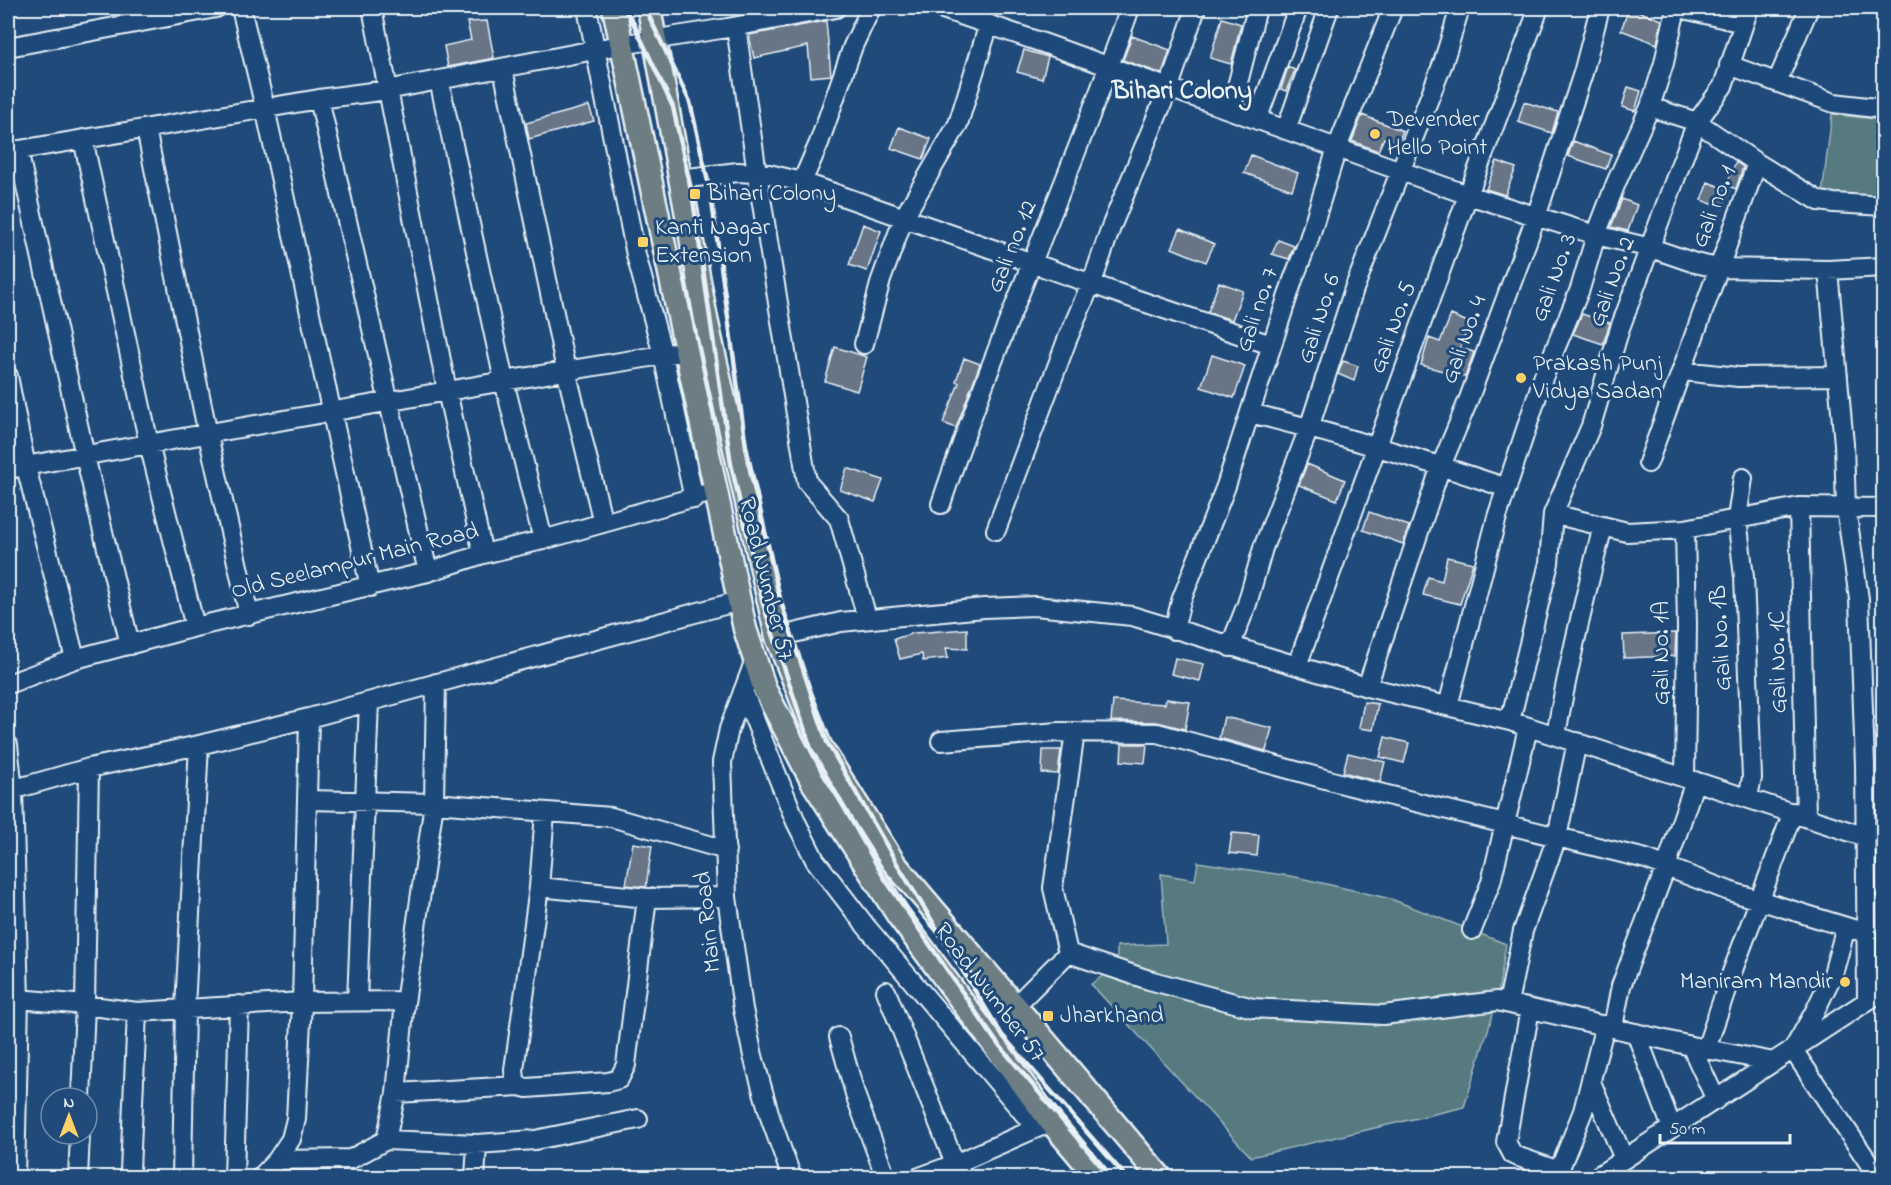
<svg xmlns="http://www.w3.org/2000/svg" width="1891" height="1185" viewBox="0 0 1891 1185" font-family="'Indie Flower',sans-serif">
<style>
.green{fill:#577a7f;stroke:#a0b6bc;stroke-width:1.5}
.building{fill:#677486;stroke:#e8f1f8;stroke-width:1.5}
.lines{fill:none;stroke-linecap:round;stroke-linejoin:round}
.minor-casing{stroke:#e8f1f8;stroke-width:22}
.major-casing{stroke:#e8f1f8;stroke-width:27}
.minor{stroke:#1f4a7a;stroke-width:18}
.major{stroke:#6c7e84;stroke-width:22}
.rail{stroke:#e8f1f8;stroke-width:4.5}
.poi-dot{fill:#ffd166;stroke:#1f4a7a;stroke-width:2}
.labels{text-anchor:middle;dominant-baseline:central;stroke-width:6;stroke-linejoin:round;paint-order:stroke}
.poi-label{font-size:24px;fill:#e8f1f8;stroke:#1f4a7a;text-anchor:start}
.street-label{font-size:24px;fill:#e8f1f8;stroke:#1f4a7a}
.neighbourhood-label{font-size:26px;font-weight:bold;fill:#e8f1f8;stroke:#1f4a7a}
</style>
<rect width="100%" height="100%" fill="#1f4a7a"/>
<filter id="ink" filterUnits="userSpaceOnUse"><feTurbulence type="fractalNoise" baseFrequency=".0167" numOctaves="2"/><feDisplacementMap in="SourceGraphic" scale="12" xChannelSelector="R" yChannelSelector="G"/><feConvolveMatrix kernelMatrix="1 2 1 2 8 2 1 2 1" color-interpolation-filters="sRGB"/></filter>
<g filter="url(#ink)">
<path class="green" d="M1832 114 1883 120V197L1822 195Z
M1198 862 1296 877 1391 899 1506 944 1497 1001 1464 1107 1251 1157 1091 984 1117 966V946L1166 944 1161 874 1195 880Z"/>
<path class="building" d="M1629 8 1662 20 1657 44 1621 30Z
M1222 18 1241 24 1231 64 1210 58Z
M487 21 494 58 448 67 444 46 471 40 467 22Z
M826 21 831 75 811 77 808 46 754 58 749 35Z
M1132 36 1170 50 1162 74 1123 60Z
M1024 50 1048 57 1042 79 1017 72Z
M1288 67 1295 70 1286 91 1281 89Z
M1628 87 1641 91 1635 111 1622 107Z
M1524 102 1558 112 1552 133 1518 122Z
M589 106 594 121 529 139 526 123Z
M1362 115 1403 131 1398 143 1384 138 1378 151 1352 141Z
M899 127 931 139 923 159 891 148Z
M1573 141 1611 155 1606 169 1568 156Z
M1251 155 1298 173 1292 190 1244 173Z
M1497 161 1516 168 1505 195 1486 189Z
M1736 162 1743 167 1736 189 1726 185Z
M1708 182 1730 191 1723 208 1701 200Z
M1622 199 1637 205 1628 231 1611 227Z
M863 224 881 231 867 271 849 265Z
M1180 229 1214 244 1206 262 1172 248Z
M1278 240 1294 246 1289 259 1272 254Z
M1219 282 1243 291 1232 320 1208 312Z
M1582 314 1610 323 1603 344 1573 334Z
M1451 315 1470 323 1460 348 1474 352 1465 377 1421 365 1429 338 1440 342Z
M835 347 867 357 857 391 825 381Z
M1212 355 1245 366 1234 398 1201 387Z
M964 358 980 364 956 428 943 423 959 383 956 381Z
M1343 361 1358 366 1354 381 1338 374Z
M1307 464 1345 480 1337 500 1299 485Z
M847 468 883 480 875 502 840 490Z
M1369 512 1409 526 1403 544 1363 530Z
M1447 557 1473 563 1460 604 1423 595 1428 577 1442 581Z
M967 629V649L946 648 948 658 923 661 922 654 900 659 894 639 914 633Z
M1676 633 1675 656 1624 658 1623 635Z
M1175 658 1204 664 1200 681 1171 674Z
M1166 699 1190 702 1185 729 1157 722 1111 721 1113 701 1165 704Z
M1364 702 1378 704 1373 730 1359 728Z
M1224 717 1272 728 1266 751 1219 738Z
M1385 737 1409 743 1404 763 1380 757Z
M1122 744H1147L1145 763 1121 761Z
M1043 750H1061L1058 774 1042 773Z
M1348 753 1385 762 1380 782 1343 772Z
M1232 833 1259 835 1257 856 1229 853Z
M633 843 652 846 646 887 626 885Z"/>
<g class="lines">
<g class="minor-casing">
<path id="minor" d="M241 8 265 108 370 587
M372 8 447 391 483 554
M587 8 636 255 663 355 694 499
M940 8 1043 43 1468 195 1596 235 1651 248 1695 263 1718 268 1828 270 1884 267
M1680 8 1743 23
M736 27 757 173 807 482 839 519 867 618
M8 47 216 8
M1729 65 1834 103 1884 109
M503 69 566 370 603 523
M439 80 504 381 543 540
M1777 82 1809 8
M319 99 428 572
M1650 107 1697 122 1757 163 1819 201 1834 203 1884 206
M1231 110 1257 8
M1257 120 1298 8
M146 129 208 435 249 615
M1286 130 1329 8
M83 139 149 444 195 627
M18 150 85 456 130 645
M8 152 319 99 387 90 620 45 727 28 836 8
M680 179 738 172 769 174 802 182 1123 295 1271 345
M802 182 819 143 853 46 871 8
M1828 270 1844 444 1846 508 1859 599 1865 765 1867 1001
M864 344 881 280 904 217 958 124 989 24
M1683 371 1738 377 1838 376
M8 376 26 467 75 659
M1250 413C1336 434 1422 459 1507 488
M1648 463 1757 163
M8 469 504 381 687 351
M1743 478 1737 518 1744 577 1748 675 1752 778 1748 797
M941 504C997 336 1072 175 1130 8
M1799 507 1806 817
M1553 514 1627 532 1685 529 1799 507 1884 508
M996 530 1067 340 1095 274 1111 227 1169 87 1196 8
M1174 630 1181 601 1226 486 1293 280 1308 242 1337 148 1393 8
M777 637 841 622 984 608 1035 606 1132 616 1367 687 1510 721 1866 837
M1230 647 1247 604 1263 548 1309 428 1354 289 1443 63 1460 8
M755 660 729 729 722 762 727 897 743 1009 753 1056 771 1120 792 1178
M1297 666 1468 195 1539 8
M8 684 75 659 195 627 428 572 483 554 543 540 716 491
M1367 687 1441 466 1468 401 1536 217 1583 73 1600 8
M743 691 796 822 815 860 865 925 1036 1128
M1448 706 1497 517 1543 378 1580 289 1596 235 1616 183 1650 107 1664 63 1676 8
M1510 721 1549 563 1553 514 1591 426 1620 328 1680 166 1697 122 1723 86 1749 8
M1556 735C1568 665 1585 596 1603 526
M941 741 1059 732 1157 733 1347 785 1646 859 1729 891 1866 933
M8 745 13 790 19 999 15 1178
M1685 778 1687 626 1685 529
M8 791 89 768 199 745 309 718 739 601
M308 800 434 803 611 817 726 850
M539 887 647 898 727 897
M1846 927 1833 974 1814 1013 1793 1050 1879 1178
M1472 930 1491 882 1528 728
M1068 953 1053 888 1075 732
M886 991 955 1164 964 1178
M8 1000 19 999 85 1005 137 1012 302 1002 405 1001 396 1093 386 1140
M357 1001 369 702
M405 1003 434 803 436 683
M1508 1003 1523 931 1557 837 1577 742
M1015 1006 1068 953 1149 980 1253 1008 1383 1015 1497 1001 1691 1046 1774 1062
M1530 1009 1506 1142 1513 1155 1559 1171
M1613 1027 1621 986 1666 867 1695 781
M1636 1033 1672 1128
M839 1037 856 1097 886 1178
M1691 1046 1716 1100
M1706 1049 1731 975 1793 812
M1591 1082 1624 1159
M519 1086 515 1079 514 1070 539 887 545 813
M396 1093 519 1086 527 1088 608 1082 619 1079 626 1065 647 898
M81 1098 85 1005 89 768
M277 1160 351 1159 386 1140 477 1144 535 1140 638 1119
M130 1171 137 1012
M78 1178 80 1134
M182 1178 185 1008 199 745
M234 1178 239 1005
M260 1178 277 1160 291 1139 296 1119 302 1002 309 718
M475 1178 477 1144
M917 1178 955 1164 1046 1124
M1556 1178 1583 1111 1605 1025
M1595 1178 1884 990"/>
</g>
<g class="major-casing">
<path id="major" d="M614 8 745 629 765 690 812 781 898 915 1051 1122 1098 1178
M649 8 706 319 777 637 820 746 894 863 1161 1178"/>
</g>
<use href="#minor" class="minor"/>
<use href="#major" class="major"/>
<path class="rail" d="M623 8 632 20 673 107 693 199 731 464 763 604 811 749 883 876 995 1040 1111 1178
M645 8 690 102 711 195 748 461 780 599 827 742 899 867 1002 1035 1127 1178"/>
</g>
</g>
<g class="poi-dot">
<circle cx="1375" cy="134" r="6"/>
<rect x="689" y="188" width="12" height="12" rx="3"/>
<rect x="637" y="236" width="12" height="12" rx="3"/>
<circle cx="1521" cy="378" r="6"/>
<circle cx="1845" cy="982" r="6"/>
<rect x="1042" y="1010" width="12" height="12" rx="3"/>
</g>
<g class="labels">
<g class="poi-label">
<text x="1387" y="120">Devender<tspan x="1387" dy="28">Hello Point</tspan></text>
<text x="707" y="194">Bihari Colony</text>
<text x="655" y="228">Kanti Nagar<tspan x="655" dy="28">Extension</tspan></text>
<text x="1533" y="364">Prakash Punj<tspan x="1533" dy="28">Vidya Sadan</tspan></text>
<text x="1833" y="982" text-anchor="end">Maniram Mandir</text>
<text x="1060" y="1016">Jharkhand</text>
</g>
<g class="street-label">
<text transform="translate(1715 207) rotate(-69)">Gali no. 1</text>
<text transform="translate(1013 247) rotate(-68)">Gali no. 12</text>
<text transform="translate(1555 278) rotate(-70)">Gali No. 3</text>
<text transform="translate(1613 282) rotate(-70)">Gali No. 2</text>
<text transform="translate(1258 310) rotate(-71)">Gali no. 7</text>
<text transform="translate(1320 319) rotate(-72)">Gali No. 6</text>
<text transform="translate(1394 328) rotate(-70)">Gali No. 5</text>
<text transform="translate(1465 340) rotate(-70)">Gali No. 4</text>
<text transform="translate(355 562) rotate(-14)">Old Seelampur Main Road</text>
<text transform="translate(765 579) rotate(76)">Road Number 57</text>
<text transform="translate(1722 638) rotate(-93)">Gali No. 1B</text>
<text transform="translate(1662 653) rotate(-90)">Gali No. 1A</text>
<text transform="translate(1779 662) rotate(-91)">Gali No. 1C</text>
<text transform="translate(709 922) rotate(-96)">Main Road</text>
<text transform="translate(989 993) rotate(53)">Road Number 57</text>
</g>
<g class="neighbourhood-label">
<text x="1182" y="92">Bihari Colony</text>
</g>
</g>
<rect width="1891" height="1185" fill="none" stroke="#1f4a7a" stroke-width="30"/>
<rect x="15" y="15" width="1861" height="1155" fill="none" stroke="#e8f1f8" stroke-width="2" filter="url(#ink)"/>
<g transform="translate(69 1116)"><circle r="28" fill="#1f4a7a" stroke="#6f8dac" stroke-width="1.5"/>
<path d="M0-4.5L10 22L0 15L-10 22Z" fill="#ffd166"/>
<text y="-9" font-size="16" font-weight="bold" text-anchor="middle" fill="#e8f1f8">N</text>
</g>
<path d="M1660 1134v9h130v-9" fill="none" stroke="#e8f1f8" stroke-width="3"/>
<text x="1669" y="1134" font-size="18" fill="#e8f1f8" stroke="#1f4a7a" stroke-width="4.5" paint-order="stroke">50 m</text>
</svg>
